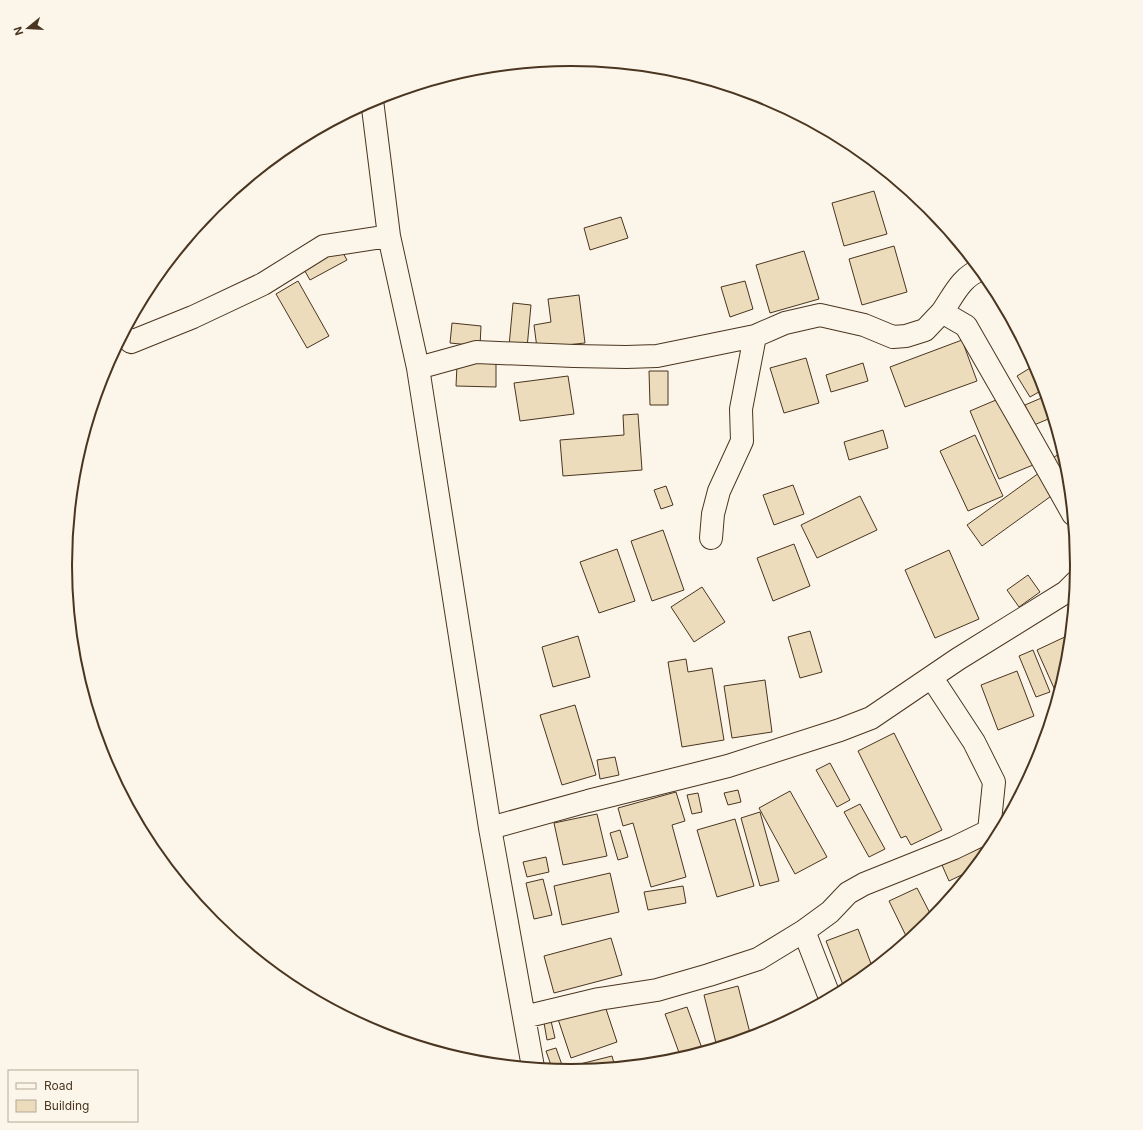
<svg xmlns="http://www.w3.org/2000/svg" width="1143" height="1130" viewBox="0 0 1143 1130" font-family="Inter,sans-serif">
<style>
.building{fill:#ecdcbc;stroke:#4a3520}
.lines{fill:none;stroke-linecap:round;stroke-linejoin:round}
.minor-casing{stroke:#4a3520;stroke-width:24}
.minor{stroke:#fbf6e9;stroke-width:22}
.rim{fill:none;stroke:#4a3520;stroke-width:2}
</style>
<rect width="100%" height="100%" fill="#fbf6e9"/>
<path class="building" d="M874 191 887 234 844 246 832 203Z
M621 217 628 238 590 250 584 228Z
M339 246 347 260 310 280 302 266Z
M894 246 907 292 862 305 849 259Z
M804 251 819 299 770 313 756 265Z
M298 281 329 336 307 348 276 294Z
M745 281 753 309 730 317 721 287Z
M579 295 585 343 537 348 534 325 551 322 548 299Z
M513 303 531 305 527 348 509 346Z
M452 323 481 326 480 346 450 343Z
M962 340 977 381 905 407 890 367Z
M806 358 819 403 784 413 770 368Z
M465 362 496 363V387L456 386 457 365Z
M863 363 868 381 831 392 826 375Z
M1035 365 1039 372 1044 389 1030 397 1017 376Z
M649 371H668V405H650Z
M568 376 574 414 520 421 514 383Z
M1046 396 1053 417 1034 425 1025 405Z
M1003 397 1033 465 999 479 970 411Z
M638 414 642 470 563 476 560 440 624 435 623 415Z
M883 430 888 448 849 460 844 442Z
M975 435 1003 496 968 511 940 451Z
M1063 452 1068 467 1071 500 1047 461Z
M1039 473 1054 494 982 546 967 525Z
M793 485 804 514 774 525 763 495Z
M666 486 673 505 661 509 654 490Z
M860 496 877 530 817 558 801 525Z
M663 530 684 590 652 601 631 541Z
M794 544 810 586 773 601 757 558Z
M617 549 635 601 599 613 580 562Z
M949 550 979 619 935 638 905 570Z
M1028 575 1040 592 1019 607 1007 590Z
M702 587 725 622 694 642 671 607Z
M810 631 822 672 800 678 788 637Z
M1069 635 1068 664 1058 697 1037 650Z
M578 636 590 677 553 687 542 647Z
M1033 650 1050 692 1036 697 1019 656Z
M686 659 688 672 712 668 724 740 682 747 668 662Z
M1017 671 1034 716 998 730 981 685Z
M765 680 772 732 732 738 724 686Z
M575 705 596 775 562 785 540 715Z
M894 733 942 830 911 845 906 836 901 838 858 751Z
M615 757 619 775 600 779 597 760Z
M830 763 850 800 837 807 816 770Z
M738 790 741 802 728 805 724 793Z
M790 791 827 857 795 874 759 808Z
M676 792 685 821 672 825 686 877 651 887 633 823 623 826 618 808Z
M698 793 702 812 692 814 687 795Z
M860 804 885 849 869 857 844 812Z
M760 812 779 881 760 886 741 818Z
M597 814 607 856 563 865 554 823Z
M735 819 754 886 717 897 697 830Z
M620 830 628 857 618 860 610 833Z
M987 845 989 850 972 870 949 881 942 865Z
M546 857 549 872 527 877 523 862Z
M610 873 619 912 562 925 554 886Z
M543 879 552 915 534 919 526 883Z
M683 886 686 903 648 910 644 892Z
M917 888 933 919 908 940 889 901Z
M858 929 873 969 852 986 845 990 826 941Z
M611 938 622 975 554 993 544 956Z
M738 986 751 1037 717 1047 704 995Z
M604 1003 617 1042 571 1058 558 1019Z
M687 1007 703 1051 681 1058 665 1014Z
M551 1021 555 1038 547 1040 544 1023Z
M556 1048 562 1065 552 1068 546 1051Z
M612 1056 615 1067 569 1071 568 1067Z
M641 1062V1064L629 1065V1064Z"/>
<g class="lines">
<g class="minor-casing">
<path id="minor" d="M372 100 389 236 418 368 490 828 533 1067
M942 312C952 298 962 275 981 270
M123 335 131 342 193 317 263 284 324 246 389 236
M418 368 476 352 574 356 626 357 657 356 755 336 785 323 820 315 864 325 893 337 906 336 925 330 942 312 966 326 1020 420 1073 514
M711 538 713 514 719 491 742 441 741 409 755 336
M932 678 974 742 994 782 989 831 995 842
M490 828 588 801 728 766 840 730 871 718 958 659 1066 592 1076 582
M804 931 830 998
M524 1017 599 999 657 990 709 975 758 959 804 931 830 912 848 893 864 884 954 848 989 831"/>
</g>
<use href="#minor" class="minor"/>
</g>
<path d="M0 0H1143V1130H0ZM72 565a499 499 0 1 1 998 0a499 499 0 1 1-998 0Z" fill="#fbf6e9" fill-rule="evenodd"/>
<path class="rim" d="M72 565a499 499 0 1 1 998 0a499 499 0 1 1-998 0Z"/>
<rect x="8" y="1070" width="130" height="52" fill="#fbf6e9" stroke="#b4a999"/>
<rect x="16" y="1083" width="20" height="6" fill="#fbf6e9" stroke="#b4a999"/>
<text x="44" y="1090" font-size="12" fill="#4a3520">Road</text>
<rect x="16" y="1100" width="20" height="12" fill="#ecdcbc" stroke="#b4a999"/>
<text x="44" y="1110" font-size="12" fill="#4a3520">Building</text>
<g transform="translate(28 28) rotate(252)" stroke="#fbf6e9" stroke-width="3" paint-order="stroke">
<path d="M0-3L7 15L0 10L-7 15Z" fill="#4a3520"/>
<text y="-6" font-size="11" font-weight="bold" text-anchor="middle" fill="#4a3520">N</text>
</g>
</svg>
